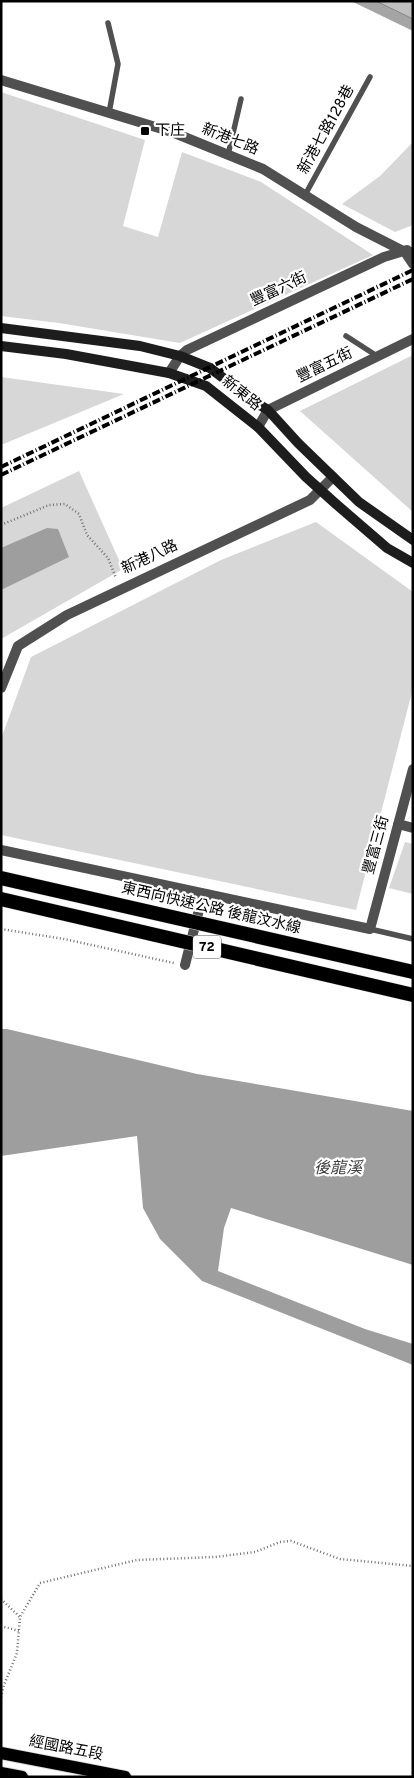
<svg xmlns="http://www.w3.org/2000/svg" width="414" height="1778" viewBox="0 0 414 1778" font-family="Overpass,'Noto Sans TC',sans-serif">
<style>
.green{fill:#d7d7d7}
.water{fill:#9e9e9e}
.lines{fill:none;stroke-linecap:round;stroke-linejoin:round}
.primary-casing{stroke:#dbdbdb;stroke-width:14}
.path{stroke:#727272;stroke-width:2.5;stroke-dasharray:1 2.5;stroke-linecap:butt}
.service{stroke:#505050;stroke-width:5.5}
.minor{stroke:#505050;stroke-width:10}
.secondary{stroke:#1d1d1d;stroke-width:10}
.primary{stroke:#000;stroke-width:12}
.rail{stroke:#000;stroke-width:4;stroke-dasharray:8 2.5 1 2.5;stroke-linecap:butt}
.trunk-bridge-casing{stroke:#dbdbdb;stroke-width:15;stroke-linecap:butt}
.trunk-bridge{stroke:#000;stroke-width:14}
.wall{fill:#a5a5a5}
.building{fill:#c0c0c0;stroke:#868686}
.poi-dot{fill:#000;stroke:#fff;stroke-width:2}
.labels{text-anchor:middle;dominant-baseline:central;stroke-width:4.5;stroke-linejoin:round;paint-order:stroke}
.shield{fill:#fff;stroke:#4c4c4c;stroke-width:1}
.shield-label{font-size:14px;font-weight:bold;fill:#000}
.street-label{font-size:15px;fill:#000;stroke:#fff}
.poi-label{font-size:15px;fill:#000;stroke:#fff;text-anchor:start}
.water-label{font-size:16px;font-style:italic;fill:#3f3f3f;stroke:#fff}
</style>
<rect width="100%" height="100%" fill="#fff"/>
<path class="green" d="M1 92 145 140 123 226 158 237 182 152 261 182 373 255 180 343 59 323 1 316Z
M413 142V225L395 232 342 204 380 176Z
M413 355V512L300 411Z
M1 377 124 394 1 445Z
M79 471 123 569 1 639V508Z
M316 522 413 592V688L356 910 1 835V739L31 657 221 560Z
M405 842 413 844V894L389 888Z"/>
<path class="water" d="M47 528 58 529 69 557 1 590V548Z
M1 1029H7L197 1074 413 1111V1265L231 1208 224 1228 218 1271 365 1329 413 1344V1365L202 1281 160 1239 143 1208 137 1136 1 1156Z"/>
<g class="lines">
<g class="primary-casing">
<path id="primary" d="M1 1753 125 1777
M1 1773 22 1777"/>
</g>
<path class="path" d="M1 525 49 505 65 504 79 514 87 535 108 558 116 578
M1 929 64 939 174 963
M1 1599 20 1617
M1 1626 19 1631
M1 1697 4 1685 17 1653 20 1617 40 1583 137 1560 215 1557 255 1552 280 1542 291 1541 340 1559 413 1566"/>
<path class="service" d="M108 23 118 64 109 113
M228 155 241 99
M305 195 370 77
M346 336 377 356
M370 929 413 939"/>
<path class="minor" d="M1 80 172 132 263 169 356 227 405 252H413
M405 252 413 264
M169 373 180 356 187 350 384 257 407 250
M258 427 268 410 413 339
M1 688 18 646 67 615 310 500 333 477
M398 824 413 828
M1 850 370 929 413 769
M185 965 203 894"/>
<path class="secondary" d="M1 328 140 346 180 356 210 368 255 402 268 410 298 443 359 502 413 540
M1 346 66 354 169 373 206 386 258 427 306 477 336 504 387 548 413 563"/>
<use href="#primary" class="primary"/>
<path class="rail" d="M1 467 413 270
M1 475 413 279"/>
<g class="trunk-bridge-casing">
<path id="trunk-bridge" d="M1 878 413 972
M1 899 413 995"/>
</g>
<use href="#trunk-bridge" class="trunk-bridge"/>
</g>
<path class="wall" d="M351 1H413V31Z"/>
<path class="building" d="M376 1H413V19Z"/>
<rect class="poi-dot" x="140" y="126" width="10" height="10" rx="2.5"/>
<g class="labels">
<rect class="shield" x="193" y="935.5" width="28" height="23" rx="4"/>
<g class="shield-label">
<text x="207" y="947">72</text>
</g>
<g class="street-label">
<text transform="translate(327 130) rotate(-61)">新港七路128巷</text>
<text transform="translate(230 140) rotate(22)">新港七路</text>
<text transform="translate(279 290) rotate(-25)">豐富六街</text>
<text transform="translate(325 366) rotate(-26)">豐富五街</text>
<text transform="translate(241 394) rotate(39)">新東路</text>
<text transform="translate(150 558) rotate(-25)">新港八路</text>
<text transform="translate(377 845) rotate(-75)">豐富三街</text>
<text transform="translate(211 909) rotate(13)">東西向快速公路 後龍汶水線</text>
<text transform="translate(66 1749) rotate(11)">經國路五段</text>
</g>
<g class="poi-label">
<text x="155" y="131">下庄</text>
</g>
<g class="water-label">
<text x="338" y="1169">後龍溪</text>
</g>
</g>
<rect width="414" height="1778" fill="none" stroke="#000000" stroke-width="5"/>
</svg>
